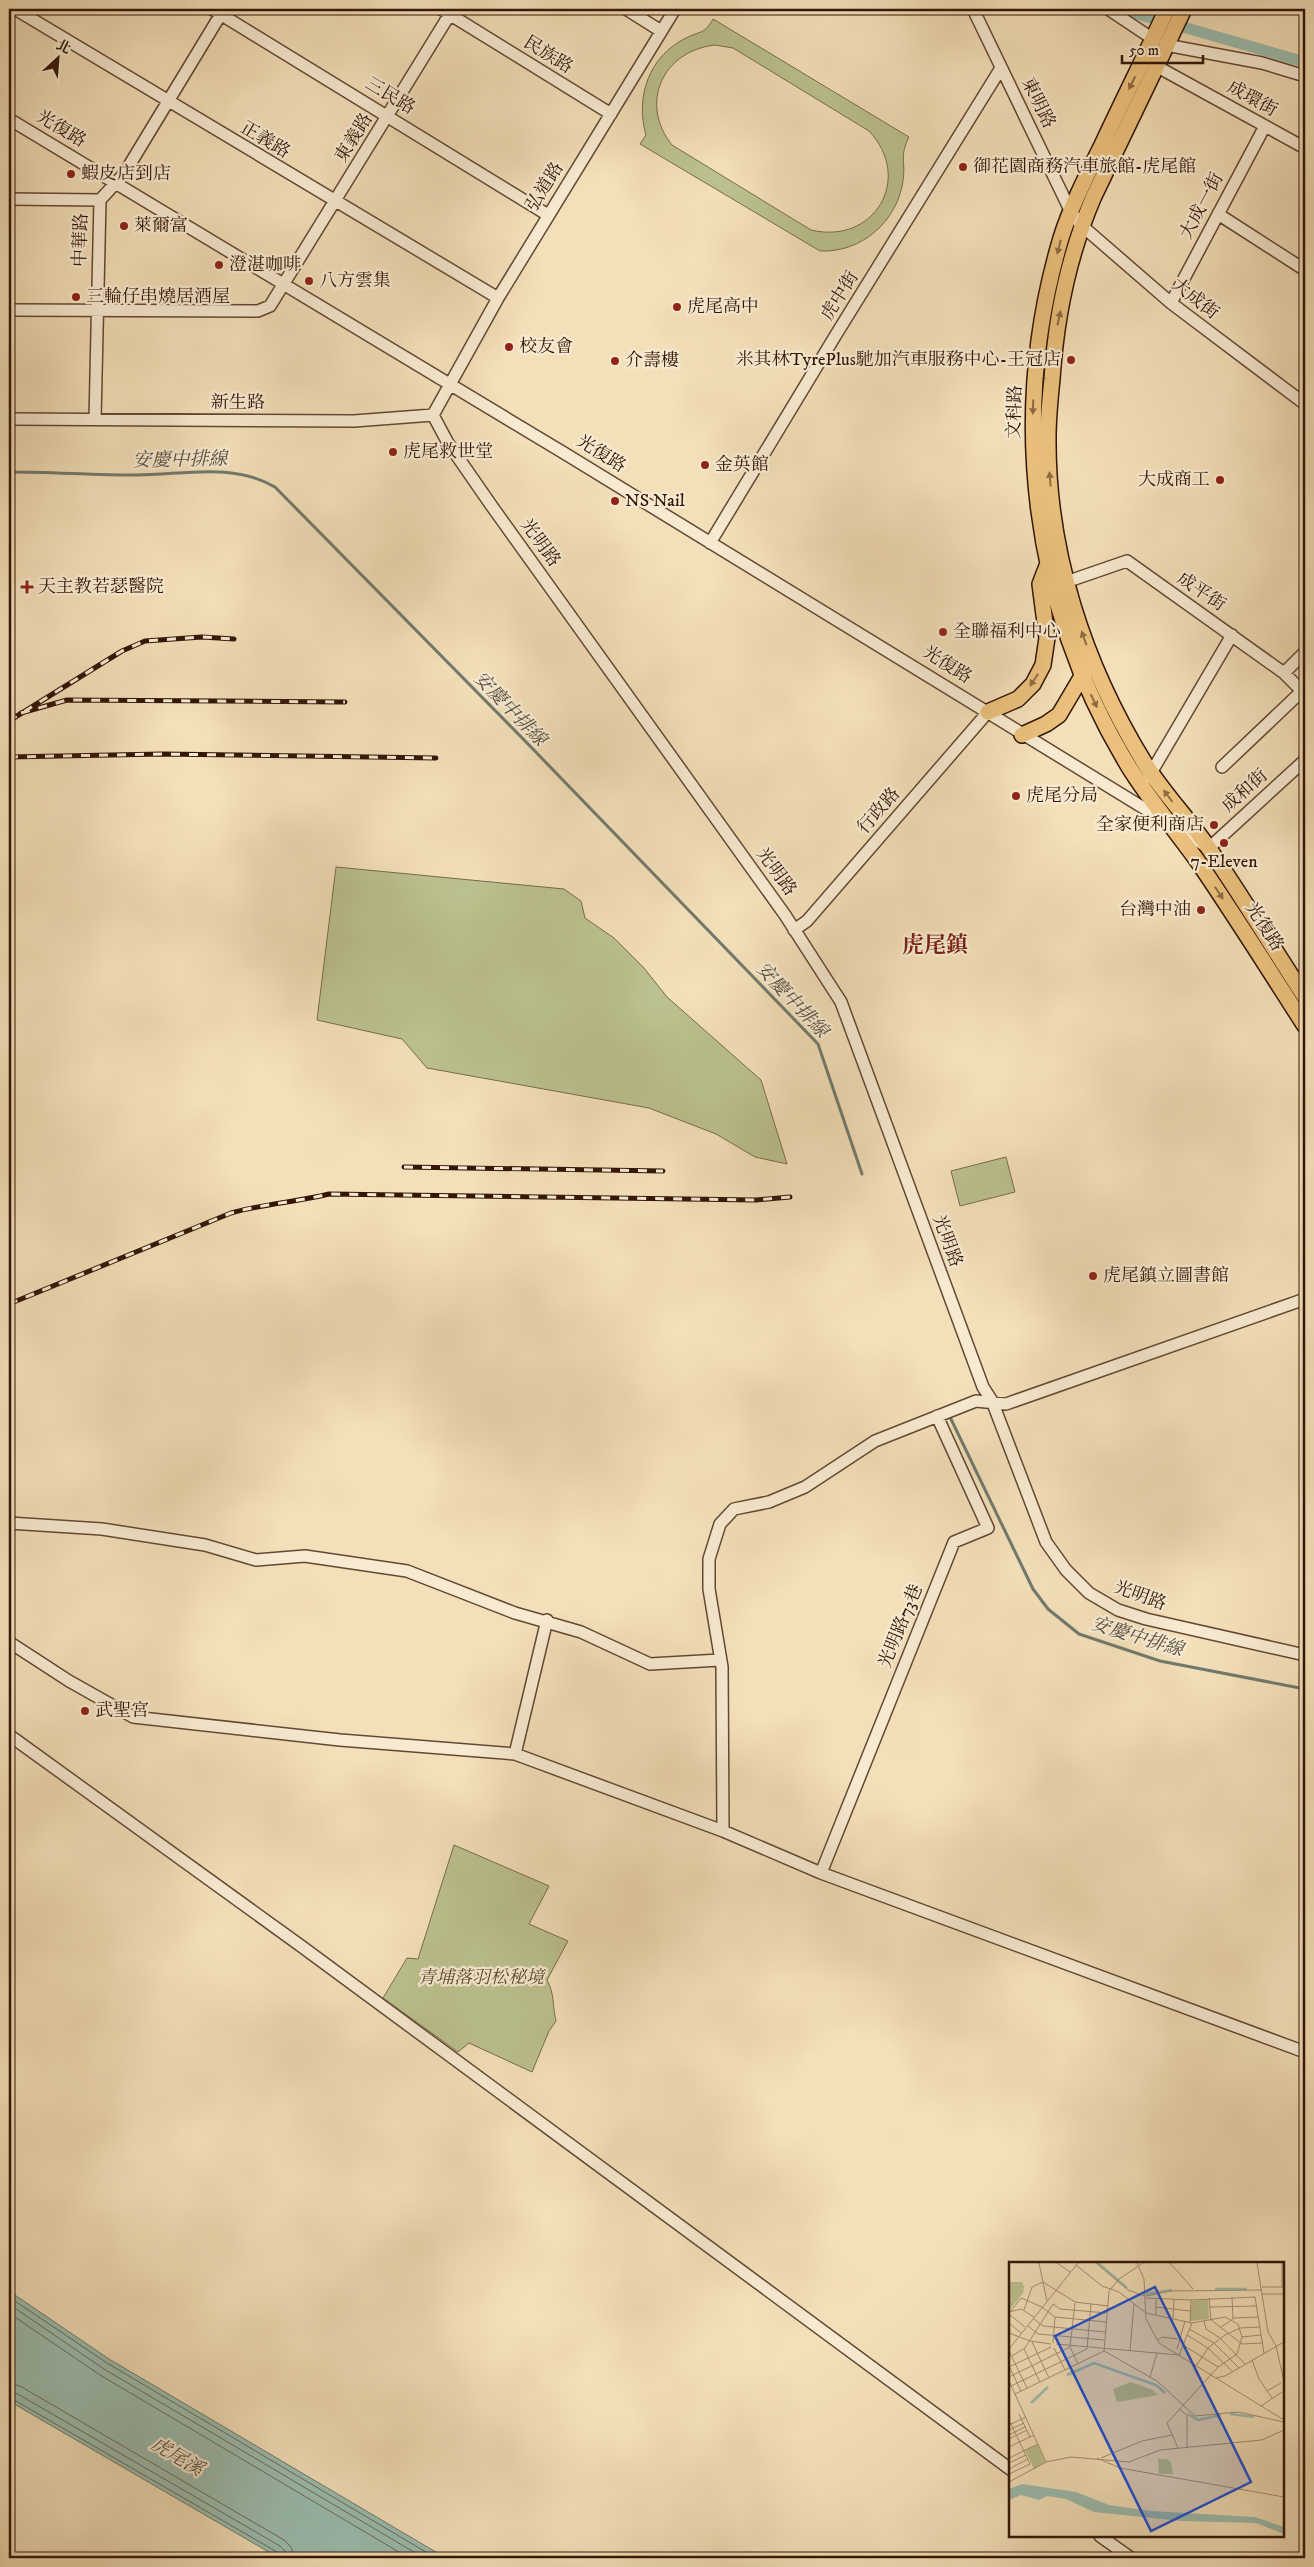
<svg xmlns="http://www.w3.org/2000/svg" width="1314" height="2567" viewBox="0 0 1314 2567" font-family="'IM FELL DW Pica','Noto Serif TC',serif">
<style>
.green{fill:#bbc18e;stroke:#776c4b;fill-rule:evenodd}
.water{fill:#9bbdb0;stroke:#717a6d}
.lines{fill:none;stroke-linecap:round;stroke-linejoin:round}
.shore{stroke:#676a5c;stroke-width:1}
.stream{stroke:#717a6d;stroke-width:3}
.canal{stroke:#9bbdb0;stroke-width:11}
.minor-casing{stroke:#634834;stroke-width:14}
.major-casing{stroke:#331608;stroke-width:18}
.minor{stroke:#f7ead1;stroke-width:11}
.major{stroke:#eac07c;stroke-width:15}
.rail-casing{stroke:#331608;stroke-width:5}
.rail{stroke:#f7ead1;stroke-width:3;stroke-dasharray:9;stroke-linecap:butt}
.oneway{fill:#8e6b42}
.poi-dot{fill:#8f2418;stroke:#f7ead1;stroke-width:2}
.labels{text-anchor:middle;dominant-baseline:central;stroke-width:4.5;stroke-linejoin:round;paint-order:stroke}
.street-label{font-size:18px;fill:#331608;stroke:#f7ead1}
.poi-label{font-size:18px;fill:#331608;stroke:#f7ead1;text-anchor:start}
.park-label{font-size:18px;font-style:italic;fill:#5c4930;stroke:#f7ead1}
.water-label{font-size:19px;font-style:italic;fill:#575043;stroke:#f7ead1}
.district-label{font-size:22px;font-weight:bold;fill:#7a1f14;stroke:#f7ead1}
.inset-river{fill:none;stroke:#9bbdb0;stroke-width:2.5}
.inset-road{fill:none;stroke:#a68f72;stroke-width:1}
.view{fill:#1d4ed8;fill-opacity:0.15;stroke:#1d4ed8;stroke-width:2.5}
.inset-edge{fill:none;stroke:#331608;stroke-width:2.5}
</style>
<rect width="100%" height="100%" fill="#f3dfb8"/>
<filter id="stains"><feTurbulence type="fractalNoise" baseFrequency=".004" numOctaves="4"/><feColorMatrix values="0 0 0 0 .2 0 0 0 0 .09 0 0 0 0 .02 0 0 0 .5 -.17"/></filter>
<radialGradient id="worn" r=".72"><stop offset=".6" stop-color="#630" stop-opacity="0"/><stop offset="1" stop-color="#630" stop-opacity=".3"/></radialGradient>
<path class="green" d="M713 19 909 137C899 157 906 161 903 181 897 222 861 253 820 251L640 144 646 135C635 97 649 56 686 38 700 31 705 34 713 19ZM715 45 733 48 869 131C914 179 874 245 811 230L672 145C639 104 662 51 715 45Z
M336 867 564 889 581 901 585 918 614 938 644 968 667 997 761 1080 787 1164 755 1157 716 1134 649 1108 427 1068 402 1039 317 1020Z
M1006 1157 1015 1192 960 1206 951 1171Z
M454 1845 549 1886 529 1924 568 1941 547 1980C555 1995 552 2004 556 2021L549 2031 532 2072 469 2043 458 2052 383 1998 407 1958 418 1959Z"/>
<path class="water" d="M9 2291 109 2359 446 2558H279L9 2401Z"/>
<g class="lines">
<path class="shore" d="M9 2297 107 2363 436 2558
M9 2304 104 2369 424 2558
M9 2313 100 2375 409 2558
M9 2383 20 2386 284 2540 291 2547 294 2558
M9 2391 16 2393 280 2546 285 2551 286 2558
M9 2397 277 2552 280 2558"/>
<path class="stream" d="M9 472C51 472 93 475 136 475 183 475 232 462 275 487L529 745 818 1044 862 1174
M949 1415 1033 1589 1048 1609 1079 1634 1160 1661 1305 1689"/>
<path class="canal" d="M1126 9 1134 13 1305 62"/>
<g class="minor-casing">
<path id="minor" d="M15 9 498 298
M212 9 548 215
M441 9 611 114
M626 9 661 31
M973 9 1071 212 1081 225 1171 303 1305 404
M1108 9 1153 39
M1166 45 1262 63 1305 76
M1156 66 1305 148
M9 119 564 453 1209 848 1305 760
M9 199 100 200
M1218 214 1305 270
M1171 303 1265 126
M9 310 258 311 270 306 453 9
M433 415 448 443 491 505 785 915 841 1002 983 1387 992 1401 1046 1542 1066 1570 1089 1593 1118 1610 1146 1619 1305 1655
M9 419 354 421 433 415 498 298 675 9
M95 419 100 200 124 174 224 9
M710 543 837 333 1001 68
M1066 582 1127 561 1284 673 1302 691 1222 767
M1284 673 1305 652
M1148 778 1232 635
M794 930 807 921 988 712
M9 1523 102 1529 205 1545 256 1560 305 1556 407 1571 515 1613 581 1632 650 1664 720 1660
M9 1642 69 1681 133 1717 340 1740 515 1754 723 1831 821 1873 1305 2052
M9 1735 301 1946 1010 2469
M515 1754 547 1620
M723 1831 722 1667 709 1589V1559L720 1524 734 1509 769 1502 805 1487 875 1441 976 1401 1006 1404 1305 1299
M821 1873 954 1542 988 1528 937 1416
M1100 2536 1131 2558"/>
</g>
<g class="major-casing">
<path id="major" d="M1167 9C1146 54 1123 100 1102 145 1087 175 1071 206 1061 238 1008 416 1032 608 1129 767 1150 801 1178 833 1201 866 1237 919 1271 973 1305 1026
M1184 9 1094 196C1069 254 1056 317 1052 379 1050 398 1048 418 1048 437 1047 552 1084 664 1144 762 1163 793 1189 819 1210 850 1243 898 1273 948 1305 997
M988 712 1018 699 1033 684 1043 665 1047 638 1040 584 1047 566
M1022 735 1046 724 1059 715 1085 671"/>
</g>
<use href="#minor" class="minor"/>
<use href="#major" class="major"/>
<g class="rail-casing">
<path id="rail" d="M21 713 67 700 345 702
M9 721 122 651 145 641 202 637 234 639
M9 757 162 754 436 758
M404 1167 663 1171
M9 1304 231 1213C263 1204 296 1202 329 1194L756 1200 790 1197"/>
</g>
<use href="#rail" class="rail"/>
</g>
<defs><path id="oneway-solid" d="M-6-.8H1V-3.2L6.5 0L1 3.2V.8H-6Z" transform="scale(1.25)"/></defs>
<g class="oneway">
<use href="#oneway-solid" transform="translate(1132 83) rotate(116)"/>
<use href="#oneway-solid" transform="translate(1059 247) rotate(104)"/>
<use href="#oneway-solid" transform="translate(1059 318) rotate(-78)"/>
<use href="#oneway-solid" transform="translate(1033 407) rotate(92)"/>
<use href="#oneway-solid" transform="translate(1050 479) rotate(-95)"/>
<use href="#oneway-solid" transform="translate(1084 638) rotate(-110)"/>
<use href="#oneway-solid" transform="translate(1034 680) rotate(124)"/>
<use href="#oneway-solid" transform="translate(1094 701) rotate(64)"/>
<use href="#oneway-solid" transform="translate(1168 796) rotate(-127)"/>
<use href="#oneway-solid" transform="translate(1219 893) rotate(56)"/>
</g>
<g class="poi-dot">
<circle cx="963" cy="167" r="5"/>
<circle cx="71" cy="174" r="5"/>
<circle cx="124" cy="226" r="5"/>
<circle cx="219" cy="265" r="5"/>
<circle cx="309" cy="281" r="5"/>
<circle cx="76" cy="297" r="5"/>
<circle cx="677" cy="307" r="5"/>
<circle cx="509" cy="347" r="5"/>
<circle cx="1071" cy="360" r="5"/>
<circle cx="615" cy="361" r="5"/>
<circle cx="393" cy="452" r="5"/>
<circle cx="705" cy="465" r="5"/>
<circle cx="1220" cy="480" r="5"/>
<circle cx="615" cy="501" r="5"/>
<path d="M24.5 579.5h5v5h5v5h-5v5h-5v-5h-5v-5h5z"/>
<circle cx="943" cy="632" r="5"/>
<circle cx="1016" cy="796" r="5"/>
<circle cx="1214" cy="825" r="5"/>
<circle cx="1224" cy="843" r="5"/>
<circle cx="1201" cy="910" r="5"/>
<circle cx="1093" cy="1276" r="5"/>
<circle cx="85" cy="1711" r="5"/>
</g>
<g class="labels">
<g class="street-label">
<text transform="translate(548 55) rotate(32)">民族路</text>
<text transform="translate(390 96) rotate(31)">三民路</text>
<text transform="translate(1252 99) rotate(29)">成環街</text>
<text transform="translate(1038 103) rotate(64)">東明路</text>
<text transform="translate(61 129) rotate(31)">光復路</text>
<text transform="translate(354 138) rotate(-58)">東義路</text>
<text transform="translate(265 140) rotate(31)">正義路</text>
<text transform="translate(545 187) rotate(-58)">弘道路</text>
<text transform="translate(1202 206) rotate(-62)">大成一街</text>
<text transform="translate(81 240) rotate(-88)">中華路</text>
<text transform="translate(840 296) rotate(-58)">虎中街</text>
<text transform="translate(1195 299) rotate(38)">大成街</text>
<text x="238" y="403">新生路</text>
<text transform="translate(1015 412) rotate(-88)">文科路</text>
<text transform="translate(601 454) rotate(32)">光復路</text>
<text transform="translate(540 543) rotate(54)">光明路</text>
<text transform="translate(1201 592) rotate(34)">成平街</text>
<text transform="translate(947 665) rotate(32)">光復路</text>
<text transform="translate(1245 791) rotate(-42)">成和街</text>
<text transform="translate(879 811) rotate(-49)">行政路</text>
<text transform="translate(776 872) rotate(54)">光明路</text>
<text transform="translate(1264 927) rotate(57)">光復路</text>
<text transform="translate(947 1241) rotate(70)">光明路</text>
<text transform="translate(1140 1596) rotate(20)">光明路</text>
<text transform="translate(901 1626) rotate(-68)">光明路73巷</text>
</g>
<g class="poi-label">
<text x="973" y="167">御花園商務汽車旅館-虎尾館</text>
<text x="81" y="174">蝦皮店到店</text>
<text x="134" y="226">萊爾富</text>
<text x="229" y="265">澄湛咖啡</text>
<text x="319" y="281">八方雲集</text>
<text x="86" y="297">三輪仔串燒居酒屋</text>
<text x="687" y="307">虎尾高中</text>
<text x="519" y="347">校友會</text>
<text x="1061" y="360" text-anchor="end">米其林TyrePlus馳加汽車服務中心-王冠店</text>
<text x="625" y="361">介壽樓</text>
<text x="403" y="452">虎尾救世堂</text>
<text x="715" y="465">金英館</text>
<text x="1210" y="480" text-anchor="end">大成商工</text>
<text x="625" y="501">NS Nail</text>
<text x="38" y="587">天主教若瑟醫院</text>
<text x="953" y="632">全聯福利中心</text>
<text x="1026" y="796">虎尾分局</text>
<text x="1204" y="825" text-anchor="end">全家便利商店</text>
<text x="1224" y="862" text-anchor="middle">7-Eleven</text>
<text x="1191" y="910" text-anchor="end">台灣中油</text>
<text x="1103" y="1276">虎尾鎮立圖書館</text>
<text x="95" y="1711">武聖宮</text>
</g>
<g class="park-label">
<text x="481" y="1978">青埔落羽松秘境</text>
</g>
<g class="water-label">
<text transform="translate(180 460) rotate(-1)">安慶中排線</text>
<text transform="translate(510 709) rotate(46)">安慶中排線</text>
<text transform="translate(792 1000) rotate(47)">安慶中排線</text>
<text transform="translate(1137 1637) rotate(17)">安慶中排線</text>
<text transform="translate(177 2457) rotate(31)">虎尾溪</text>
</g>
<g class="district-label">
<text x="935" y="945">虎尾鎮</text>
</g>
</g>
<g transform="translate(1009 2262)">
<rect width="275" height="275" fill="#f3dfb8"/>
<path d="M0 20H13L15 25 14 31 0 49ZM199 37 200 57 181 59 183 39ZM122 120 144 128 149 133 108 140 104 127ZM29 182 36 200 25 207 16 188ZM149 197H158L162 200 164 212H150Z" fill="#bbc18e"/>
<path d="M13 222 67 230 100 243 142 249 246 255 275 265V272L247 261 172 259 85 250 57 237 38 234 30 238 12 233 0 238V227Z" fill="#9bbdb0"/>
<path class="inset-river" d="M89 1 118 26M206 27H238M137 32 163 28M58 113 85 101 147 123 156 131M22 141 39 125M179 152 189 158 212 153M221 152 245 155"/>
<path class="inset-road" d="M30 1 38 39M48 1 61 10M87 1 119 28 136 34M128 1 135 17 137 57 150 81 275 158M161 1 184 27M248 1 259 70 267 84 275 119M273 1V25M67 3 93 24 110 30 137 51 183 61 216 55 229 62 233 75 228 92 209 105 158 161 169 186M253 25H274M253 32H275M137 34 162 29 253 28M137 36 182 38 246 35 255 91M200 36 202 58 233 82 254 81M66 41 61 85 69 102M147 45 181 49M201 45 248 44M15 48 23 25 34 20 66 40 99 44M2 49 12 36 33 45 46 55 97 60M0 50 12 47 25 55M0 52 16 65M147 53V36M164 56 165 37M224 56 249 55M25 57 34 64 96 70M195 59 197 67 211 76 236 102M181 60 182 38M0 61 12 71M19 64 29 72 95 78M212 65 224 57 223 35M180 67 205 81 230 106M0 71 21 79 42 82M178 73 199 86 224 110M233 75 252 73M149 78 153 75 169 77M23 80 40 116M44 81 46 55M47 82 170 93 183 61M174 83 209 105M45 86 56 108M0 87 69 1M15 87 31 120M168 87 176 59M0 89 18 126M95 89 148 119 186 154 229 150 275 160M121 89 125 42M3 94 16 86 44 42 51 47 98 51M243 98 250 117 263 136M0 104 12 129M187 104 199 86 216 73 231 66 251 65M0 105 42 85M0 115 61 85M141 115 148 91M207 116 216 114 275 80M0 119 37 200M0 125 78 87 82 42M258 129 272 121M6 132 95 89 100 29 110 17 134 1M252 144 273 130M170 147 178 153V186M10 152 21 175M0 158 21 202 0 212M0 163 17 155M0 168 15 161M0 173 16 165M0 177 18 168M0 185 25 173M0 196 29 182M88 196 111 206 275 235M92 196 133 179 163 173M0 201 17 193M0 207 19 197M0 220 37 200 62 195 120 200 151 188 253 178 275 168"/>
<path class="view" d="M146 25 242 220 142 269 46 74Z"/>
<rect width="275" height="275" class="inset-edge"/>
</g>
<rect width="1314" height="2567" fill="none" stroke="#f3dfb8" stroke-width="30"/>
<rect x="10" y="10" width="1294" height="2547" fill="none" stroke="#331608" stroke-width="2.5"/>
<rect x="15" y="15" width="1284" height="2537" fill="none" stroke="#331608"/>
<g transform="translate(58 58) rotate(26)" stroke="#f7ead1" stroke-width="4" paint-order="stroke">
<path d="M0-4L9 19L0 12L-9 19Z" fill="#331608"/>
<text y="-8" font-size="14" font-weight="bold" text-anchor="middle" fill="#331608">北</text>
</g>
<path d="M1122 55v8h81v-8" fill="none" stroke="#331608" stroke-width="2.5"/>
<text x="1129" y="55" font-size="15" fill="#331608" stroke="#f7ead1" stroke-width="4" paint-order="stroke">50 m</text>
<rect width="100%" height="100%" filter="url(#stains)"/>
<rect width="100%" height="100%" fill="url(#worn)"/>
</svg>
